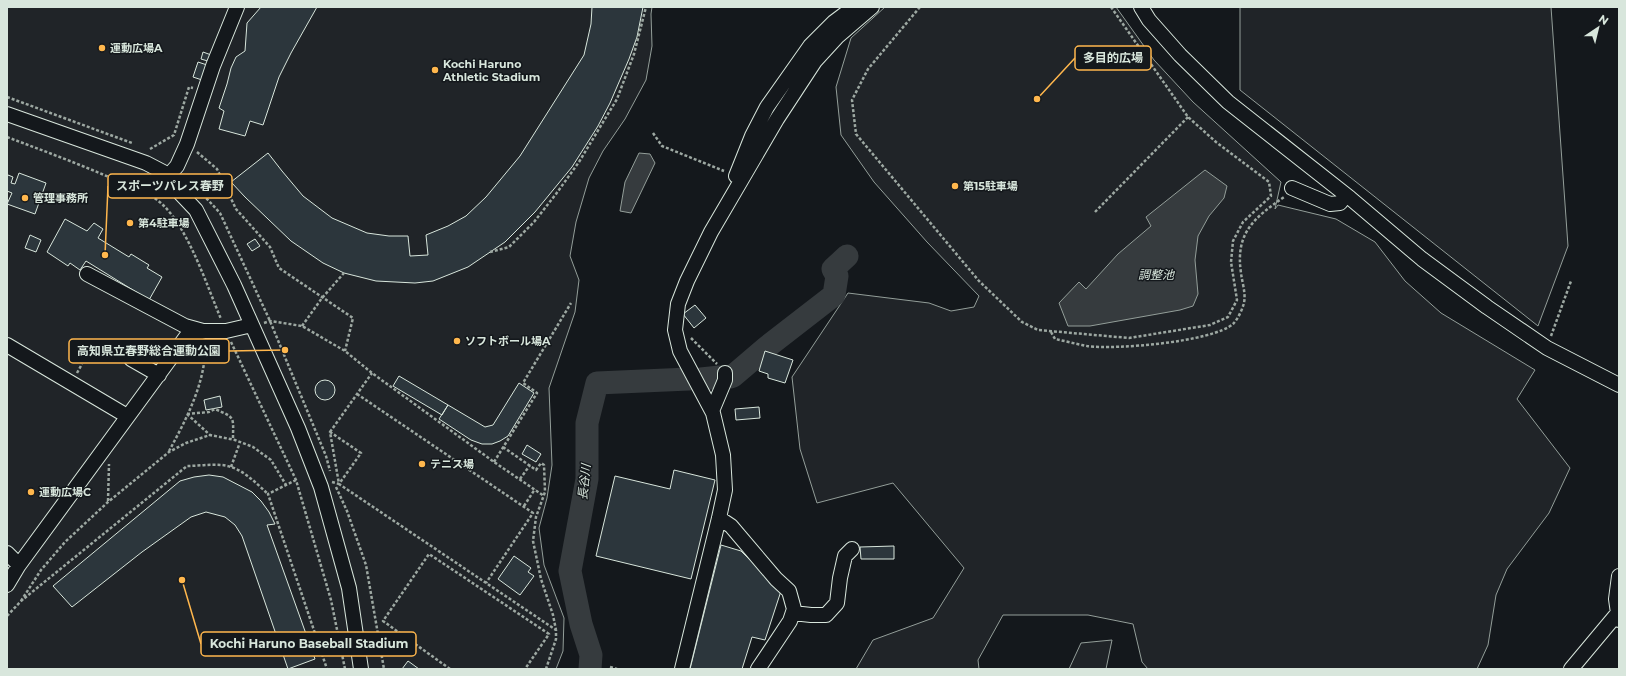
<svg xmlns="http://www.w3.org/2000/svg" width="1626" height="676" viewBox="0 0 1626 676" font-family="Montserrat,'Noto Sans JP',sans-serif">
<style>
.green{fill:#202428;stroke:#939e99}
.water{fill:#363b3e;stroke:#939e99}
.lines{fill:none;stroke-linecap:round;stroke-linejoin:round}
.river{stroke:#363b3e;stroke-width:23}
.building{fill:#2c363c;stroke:#d8e6dc}
.minor-casing{stroke:#d8e6dc;stroke-width:16}
.path{stroke:#9da8a2;stroke-width:2.5;stroke-dasharray:3 2;stroke-linecap:butt}
.minor{stroke:#14181c;stroke-width:14}
.poi-dot{fill:#ffb74d;stroke:#14181c;stroke-width:1.5}
.labels{text-anchor:middle;dominant-baseline:central;stroke-width:3;stroke-linejoin:round;paint-order:stroke}
.poi-label{font-size:11px;font-weight:bold;fill:#d8e6dc;stroke:#14181c;text-anchor:start}
.water-label{font-size:12px;font-style:italic;fill:#d8e6dc;stroke:#14181c}
.leader{fill:none;stroke:#ffb74d;stroke-width:1.5}
.callout-dot{fill:#ffb74d;stroke:#14181c;stroke-width:1.5}
.callout{fill:#14181c;stroke:#ffb74d;stroke-width:1.5}
.callout-label{font-size:12px;text-anchor:middle;font-weight:bold;fill:#d8e6dc}
</style>
<rect width="100%" height="100%" fill="#14181c"/>
<path class="green" d="M7 7H652L651 14 652 46 646 80 625 119 603 151 589 178 576 222 570 256 579 280 575 312 549 388 552 465 547 498 539 528 544 565 564 618 563 651 556 669H7Z
M885 7H1116L1154 60 1193 102 1281 182 1275 209 1278 205 1336 219 1375 242 1405 281 1441 313 1535 370 1517 399 1570 468 1549 513 1507 569 1496 595 1488 645 1477 669H1148L1142 662 1133 624 1088 615H1003L978 660 979 669H856L873 640 933 618 964 568 893 483 817 503 800 449 792 377 848 293 929 303 951 311 974 307 979 296 927 242 874 182 841 135 836 87 851 38Z
M1240 7H1551L1568 246 1538 326 1240 90Z
M1112 640 1106 669H1069L1081 643Z"/>
<path class="water" d="M639 153 650 154 655 163 631 213 620 211 625 182Z
M1205 170 1227 186 1224 198 1209 216 1198 236 1195 260 1198 294 1193 306 1180 310 1090 326H1068L1059 303 1079 282 1086 289 1118 254 1151 226 1146 217Z"/>
<g class="lines">
<path class="river" d="M730 377 733 376 767 347 834 295 837 276 833 269 847 256
M701 379 720 377
M590 669 591 655 581 624 570 571 587 479V423L597 383 689 379"/>
</g>
<path class="building" d="M261 7H317L291 53 279 77 263 125 250 121 245 136 219 129 224 111 219 108 227 84 231 68 236 57 245 51 247 23Z
M592 7H643L637 37 629 59 610 103 598 126 572 167 535 212 505 242 468 267 433 281 415 283 376 281 344 273 323 263 291 241 245 197 231 182 268 153 282 171 303 196 332 218 367 233 389 236H408L410 256 428 255 426 235 448 226 466 216 486 197 520 156 584 55 591 24Z
M203 52 214 56 211 62 201 59Z
M198 62 210 66 205 81 193 77Z
M19 173 46 183 35 214 7 204 12 193 7 191V177L8 175 13 177 11 183 15 184Z
M65 219 87 231 94 223 103 229 98 238 129 257 131 254 149 265 147 268 162 277 149 300 86 261 80 270 70 263 68 266 47 252Z
M30 235 41 240 36 252 25 248Z
M255 239 260 246 252 251 247 244Z
M695 305 706 318 694 328 683 314Z
M765 351 793 360 785 383 768 378V374L759 371Z
M399 376 448 405 442 415 393 386Z
M315 390a10 10 0 1 1 20 0a10 10 0 1 1-20 0Z
M519 383 534 393 508 436 500 441 492 444H482L471 440 439 419 448 405 485 427 493 425Z
M220 396 222 407 206 410 204 400Z
M759 407 760 418 736 420 735 409Z
M527 445 541 454 536 462 522 454Z
M674 470 715 480 691 579 596 556 615 476 670 489Z
M209 475 223 477 252 492 261 501 269 512 275 524 267 525 315 659 288 669 242 536 235 525 225 517 206 512 191 517 142 552 72 607 53 586 180 481 194 477Z
M721 545 741 551 781 591 765 640 752 637 742 669H690Z
M894 546V559H861L860 547Z
M514 556 531 568 528 572 534 576 520 595 498 579Z
M408 661 419 669H402Z"/>
<g class="lines">
<g class="minor-casing">
<path id="minor" d="M1141 7 1149 20 1180 55 1228 102 1350 198 1422 259 1487 307 1547 348 1619 385
M7 114 146 163 169 175 179 192 196 210 234 285 298 428 321 487 349 588 361 669
M169 175 177 166 187 144 213 66 237 7
M736 176 752 136 767 107 810 46 834 22 854 7
M1292 188 1330 204 1340 203 1346 195
M87 274 185 326 203 331
M7 345 127 416
M131 359 159 375
M712 411 725 380V373
M719 518 731 526 776 579 789 591 794 609 790 621 758 669
M7 553 19 565
M1619 576 1616 599 1619 620
M7 585 19 565 186 337 204 331H226L252 325
M793 613 811 615H826L837 603 840 578 845 556 852 549
M682 669 719 518 725 490 723 455 713 413 680 351 675 330 678 304 687 281 711 232 777 119 815 61 837 37 872 7
M1571 669 1617 614"/>
</g>
<path class="path" d="M920 7 868 69 852 100 856 134 979 281 1022 322 1038 330 1129 338 1210 325 1228 317 1237 300 1231 262 1233 241 1243 222 1271 196 1269 182 1216 142 1188 117 1111 7
M7 97 132 143
M653 133 662 146 724 171
M7 137C44 151 82 165 118 181 134 188 151 193 163 205 189 230 207 286 221 319
M150 149 174 135 189 87 193 88
M197 152 217 169 236 209 270 247 279 268 353 318 345 351
M186 176 220 213 270 321 326 456 330 471
M1095 212 1188 117
M490 252 509 247 534 222 556 194 579 162 617 99 634 54 646 7
M264 323 270 321 302 326 345 351 372 373 494 462 544 496
M302 326 322 298 344 273
M1051 332 1055 339C1065 341 1076 344 1087 346 1115 350 1212 342 1233 324 1238 319 1242 310 1244 303 1246 293 1242 282 1241 273 1235 233 1254 218 1284 197
M1551 336 1571 281
M691 338 717 364
M231 342 296 480 331 600 345 669
M77 373 82 364
M357 394 533 513 486 583
M187 414 209 412 215 409C236 418 233 417 233 439
M187 414 210 435
M330 432 372 373
M503 447 536 470 541 463 544 465 545 492 536 517 533 541 541 579 553 615 556 630
M169 451C186 420 207 380 205 343
M494 462 537 393 523 383 571 303
M231 467 239 445
M520 479 530 465
M296 480 268 494 327 669
M332 482 339 484 361 453 330 432 339 484 556 630V639L546 669
M336 487 347 511 366 565 384 669
M108 501 109 464
M524 506 535 489
M21 601 41 570 65 542 108 502 169 452 186 443 210 435 235 440 253 447 271 460 286 485
M7 616 21 601 187 466C198 466 210 464 221 465 240 466 255 482 268 494
M610 667 617 669
M450 669 383 621 429 554 549 634 525 669"/>
<use href="#minor" class="minor"/>
</g>
<g class="poi-dot">
<circle cx="102" cy="48" r="4"/>
<circle cx="435" cy="70" r="4"/>
<circle cx="955" cy="186" r="4"/>
<circle cx="25" cy="198" r="4"/>
<circle cx="130" cy="223" r="4"/>
<circle cx="457" cy="341" r="4"/>
<circle cx="422" cy="464" r="4"/>
<circle cx="31" cy="492" r="4"/>
</g>
<g class="labels">
<g class="poi-label">
<text x="110" y="48">運動広場A</text>
<text x="443" y="64">Kochi Haruno<tspan x="443" dy="13">Athletic Stadium</tspan></text>
<text x="963" y="186">第15駐車場</text>
<text x="33" y="198">管理事務所</text>
<text x="138" y="223">第4駐車場</text>
<text x="465" y="341">ソフトボール場A</text>
<text x="430" y="464">テニス場</text>
<text x="39" y="492">運動広場C</text>
</g>
<g class="water-label">
<text x="1156" y="274">調整池</text>
<text transform="translate(584 482) rotate(-84)">長谷川</text>
</g>
</g>
<path class="leader" d="M1037 99L1075 58M105 255L108 186M285 350L229 351M182 580L201 644"/>
<g class="callout-dot">
<circle cx="1037" cy="99" r="4"/>
<circle cx="105" cy="255" r="4"/>
<circle cx="285" cy="350" r="4"/>
<circle cx="182" cy="580" r="4"/>
</g>
<g class="callout">
<rect x="1075" y="46" width="76" height="24" rx="4"/>
<rect x="108" y="174" width="124" height="24" rx="4"/>
<rect x="69" y="339" width="160" height="24" rx="4"/>
<rect x="201" y="632" width="215" height="24" rx="4"/>
</g>
<g class="callout-label">
<text x="1113" y="62">多目的広場</text>
<text x="170" y="190">スポーツパレス春野</text>
<text x="149" y="355">高知県立春野総合運動公園</text>
<text x="309" y="648">Kochi Haruno Baseball Stadium</text>
</g>
<rect width="1626" height="676" fill="none" stroke="#d8e6dc" stroke-width="16"/>
<g transform="translate(1598 28) rotate(35)" stroke="#14181c" stroke-width="3" paint-order="stroke">
<path d="M0-3L7 15L0 10L-7 15Z" fill="#d8e6dc"/>
<text y="-6" font-size="11" font-weight="bold" text-anchor="middle" fill="#d8e6dc">N</text>
</g>
</svg>
